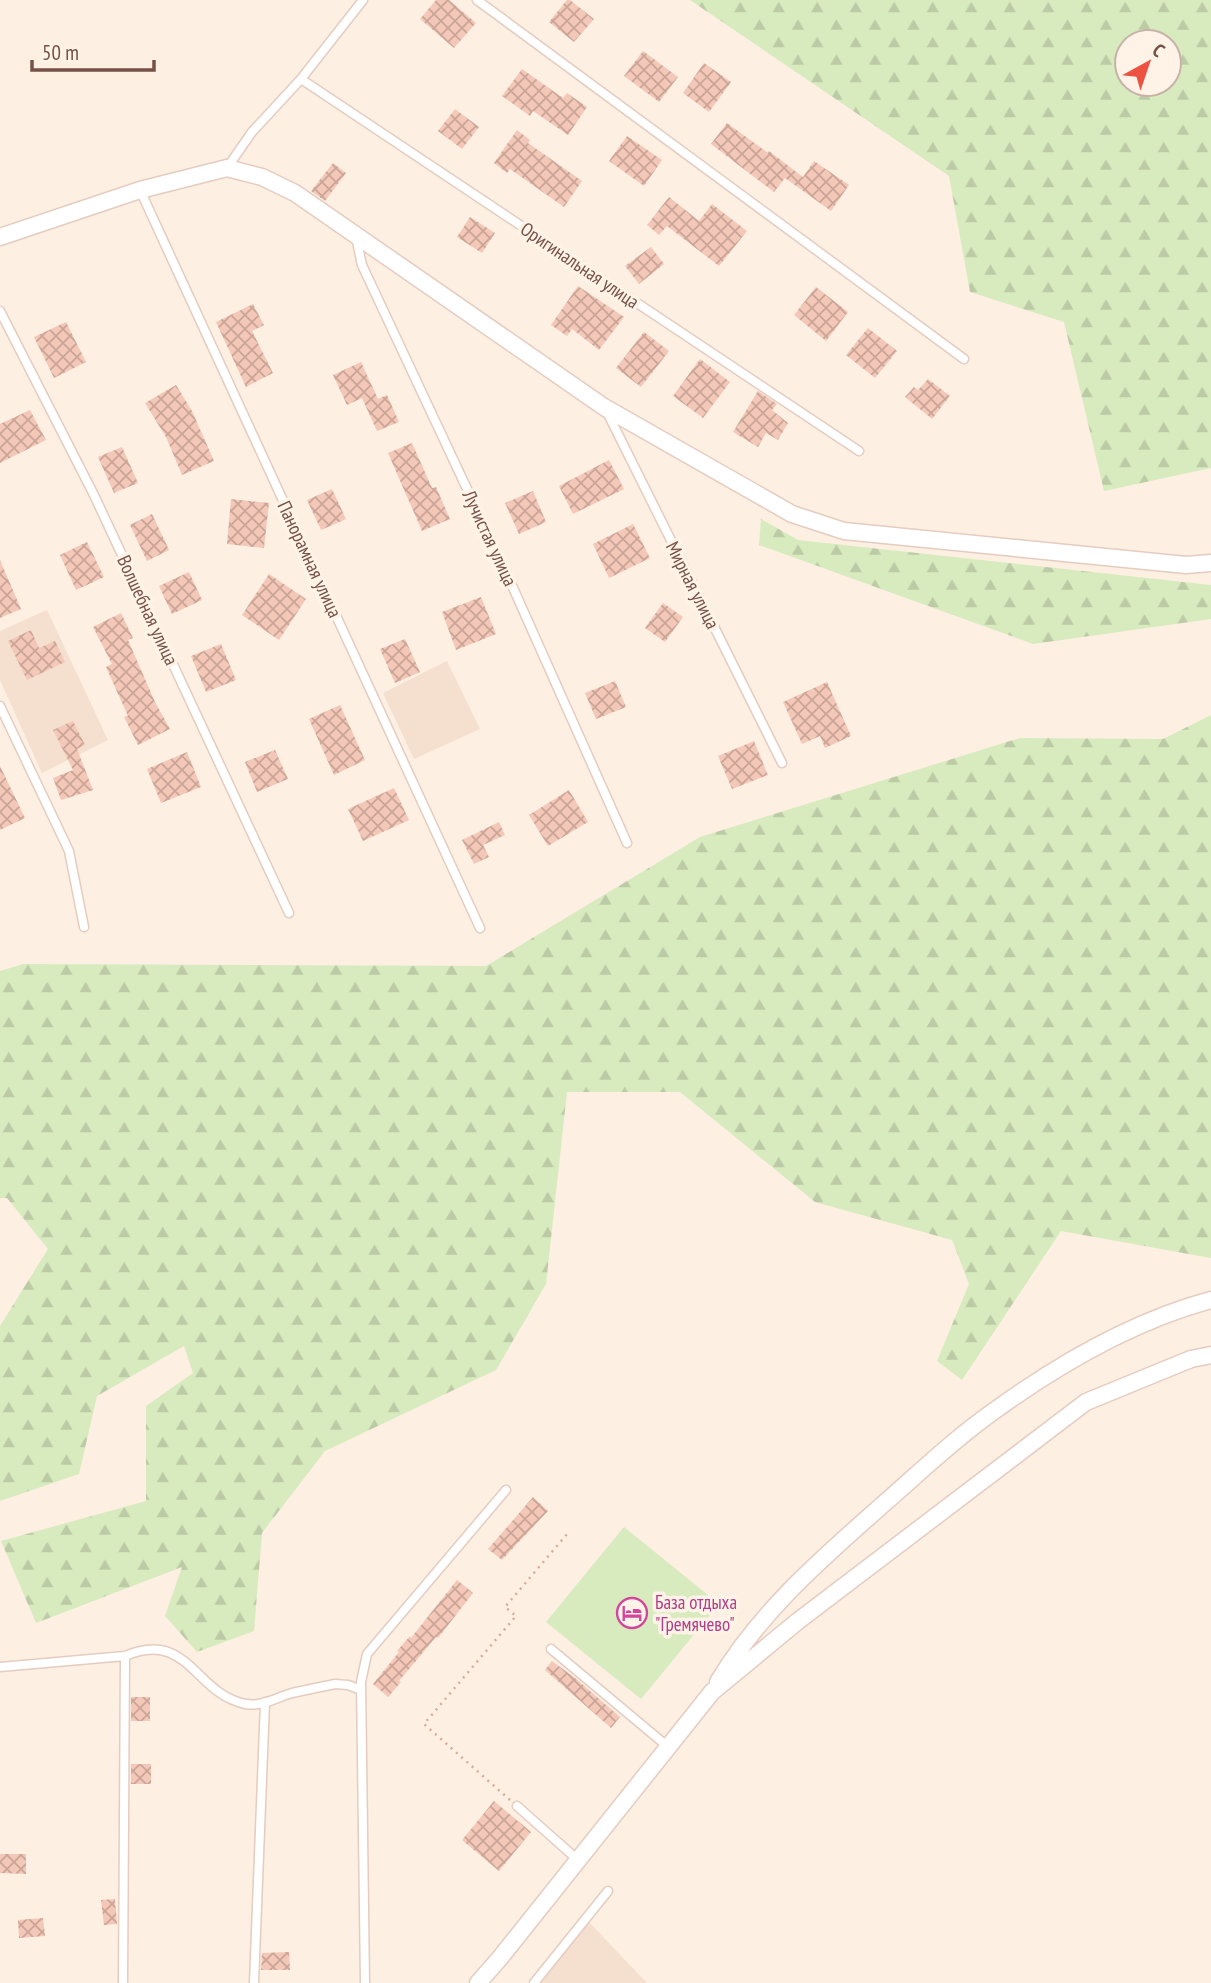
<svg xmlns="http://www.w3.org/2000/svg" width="1211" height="1983" viewBox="0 0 1211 1983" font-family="'PT Sans Narrow',sans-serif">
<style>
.residential{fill:#f5dfcf}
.forest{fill:url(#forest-firs);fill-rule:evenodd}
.garden{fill:#d7ebbf}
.building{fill:url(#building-cross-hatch)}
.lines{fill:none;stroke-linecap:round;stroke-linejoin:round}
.lane-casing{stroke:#e4ccc0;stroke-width:11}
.street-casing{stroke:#e4ccc0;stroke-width:19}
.path{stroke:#d8ab9b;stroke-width:2.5;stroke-dasharray:2 5;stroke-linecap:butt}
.lane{stroke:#fff;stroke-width:8}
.street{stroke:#fff;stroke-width:16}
.labels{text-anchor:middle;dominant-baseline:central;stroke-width:7;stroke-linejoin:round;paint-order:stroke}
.street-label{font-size:19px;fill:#755147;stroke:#fff3e8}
.hotel-label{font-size:19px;fill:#b23c85;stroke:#fff3e8;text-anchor:start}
</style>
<defs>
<pattern id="forest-firs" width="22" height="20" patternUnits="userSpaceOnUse" patternTransform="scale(1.75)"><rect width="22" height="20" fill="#d7ebbf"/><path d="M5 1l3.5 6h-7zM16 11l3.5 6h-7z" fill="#bccba6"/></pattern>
<pattern id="building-cross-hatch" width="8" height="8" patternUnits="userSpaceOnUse" patternTransform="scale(1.75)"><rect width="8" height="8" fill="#f4c8b8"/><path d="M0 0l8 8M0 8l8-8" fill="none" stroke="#caa597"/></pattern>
</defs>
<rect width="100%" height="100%" fill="#fdefe1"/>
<path class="residential" d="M47 610 108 740 42 773 0 680V631Z
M447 661 480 729 414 759 383 693Z
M586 1919 647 1983H534Z"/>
<path class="forest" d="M690 0H1211V468L1104 491 1064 322 970 292 949 176ZM1169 42V84H1127V42Z
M761 519 798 540 1211 585V619L1033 644 759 545Z
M1211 715V1258L1061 1231 962 1380 937 1361 969 1284 952 1240 815 1202 680 1092H567L546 1284 496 1370 325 1451 262 1533 254 1631 197 1652 165 1616 182 1567 36 1623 1 1541 146 1501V1406L193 1373 184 1346 97 1396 79 1474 0 1501V1326L48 1249 7 1198H0V971L23 964 486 966 700 837 1020 738 1163 739Z"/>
<path class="garden" d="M624 1527 719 1604 641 1699 546 1622Z"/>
<path class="building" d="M436 0H449L476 23 454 48 420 19Z
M567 0H570L594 19 574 42 549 22Z
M643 51 678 77 659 102 624 76Z
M704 63 731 82 709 112 683 93Z
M522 69 563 98 567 93 587 107 568 135 533 111 530 116 502 96Z
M455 109 479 127 462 149 438 131Z
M727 123 768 153 769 151 803 177 814 161 849 185 831 211 785 178 774 192 711 144Z
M517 130 530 140 528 143 582 181 564 207 510 169 507 173 494 163Z
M627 136 662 160 644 186 609 161Z
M333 163 346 173 325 201 311 191Z
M669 197 699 221 712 204 747 231 719 266 667 226 659 235 647 225Z
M470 217 495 233 482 253 457 237Z
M651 247 664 264 639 284 625 266Z
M578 286 624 317 599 350 572 329 567 336 551 325Z
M816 287 848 312 826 341 794 315Z
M253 304 264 325 252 331 273 373 246 387 216 322Z
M66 322 86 362 54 378 34 337Z
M868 328 897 351 875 378 846 355Z
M644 332 669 351 641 387 616 368Z
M700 359 730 382 703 418 673 396Z
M361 362 378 399 387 395 399 422 377 431 362 398 347 405 333 375Z
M928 379 950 396 932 419 905 397 914 387 918 390Z
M176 385 192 411 214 461 182 475 166 437 145 403Z
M758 391 777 404 772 410 788 423 778 440 766 433 758 447 733 432Z
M30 410 46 440 0 463V424Z
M412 443 432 488 436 487 450 519 422 531 388 453Z
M122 447 138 483 114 493 98 457Z
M609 460 624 489 573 514 559 486Z
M332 489 346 519 321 530 307 500Z
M533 491 546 522 519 534 505 503Z
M231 499 269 503 264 548 227 544Z
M152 514 169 550 147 561 130 525Z
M633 524 650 558 609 578 593 544Z
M87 542 104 577 76 590 60 555Z
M0 560 21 609 0 618Z
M189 572 202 600 172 614 159 586Z
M269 574 306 599 279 640 242 615Z
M481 597 496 634 456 650 442 612Z
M663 603 683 617 665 642 645 628Z
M121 613 133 638 128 640 155 702 170 729 138 745 124 717 128 716 106 667 112 664 93 627Z
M31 630 39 648 55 641 65 662 27 680 8 641Z
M405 639 420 672 395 683 380 649Z
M221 644 236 680 206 692 191 656Z
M615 681 626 707 596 719 585 693Z
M827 682 851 736 825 748 820 736 802 744 783 702Z
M340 705 365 760 334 775 309 719Z
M73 721 85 745 77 749 93 790 61 800 53 778 73 770 53 730Z
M754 741 768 775 732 789 718 756Z
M275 750 288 779 257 792 245 762Z
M187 752 201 787 161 803 147 769Z
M0 766 25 818 0 830Z
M394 788 409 820 363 841 348 809Z
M569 790 588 822 548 846 529 815Z
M499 822 505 835 483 845 489 857 474 864 462 840Z
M533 1497 548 1511 502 1560 488 1549Z
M457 1580 473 1593 438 1638 436 1637 399 1681 401 1682 388 1697 373 1684 399 1652 397 1651 410 1636 411 1638Z
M552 1661 575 1678 620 1717 611 1728 545 1670Z
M131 1697H150V1721H131Z
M131 1764H151V1784H131Z
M494 1801 531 1832 499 1871 462 1840Z
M0 1854H26V1874L0 1873Z
M115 1899 117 1924 104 1925 101 1900Z
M43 1918 45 1936 19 1938 18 1920Z
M289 1952 290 1970H261L262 1953Z"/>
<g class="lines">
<g class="lane-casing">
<path id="lane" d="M477 0 964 359
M301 79 859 451
M227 168 252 132 301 79 363 0
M140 190 480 928
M356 237 362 265 506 572 627 843
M0 311 94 495 289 913
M607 412 782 763
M0 706 69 851 84 927
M551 1649 667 1746
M0 1667 125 1656C189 1629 194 1694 246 1704 261 1707 278 1697 292 1693 306 1690 320 1687 335 1684L348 1685 361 1690
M517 1806 578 1860
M123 1983 125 1656
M254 1983 265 1702
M365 1983 361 1682 367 1654 506 1490
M534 1983 608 1891"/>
</g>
<g class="street-casing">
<path id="street" d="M0 237 140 190 227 168 262 177 295 193 604 407 792 514 844 531 1186 565 1211 563
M718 1682C760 1612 819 1561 880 1507 917 1475 954 1439 994 1411 1059 1364 1133 1321 1211 1300
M478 1983 500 1958 712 1692 798 1621 1086 1402 1191 1359 1211 1355"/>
</g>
<path class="path" d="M510 1800 424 1724 516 1616 505 1607 568 1533"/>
<use href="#lane" class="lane"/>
<use href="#street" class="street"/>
</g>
<defs>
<g id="hotel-ring" transform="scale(1.575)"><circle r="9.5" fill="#fff3e8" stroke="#d1479c" stroke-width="1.5"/><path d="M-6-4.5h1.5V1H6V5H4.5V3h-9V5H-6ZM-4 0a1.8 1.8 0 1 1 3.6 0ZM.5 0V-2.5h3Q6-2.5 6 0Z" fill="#d1479c"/></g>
</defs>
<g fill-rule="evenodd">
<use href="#hotel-ring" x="632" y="1613"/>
</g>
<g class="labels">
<g class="street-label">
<text transform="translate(580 265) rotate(34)">Оригинальная улица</text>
<text transform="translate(490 538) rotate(65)">Лучистая улица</text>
<text transform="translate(310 559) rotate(65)">Панорамная улица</text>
<text transform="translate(693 585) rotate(63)">Мирная улица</text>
<text transform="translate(148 610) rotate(65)">Волшебная улица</text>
</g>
<g class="hotel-label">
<text x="655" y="1602">База отдыха<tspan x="655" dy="22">"Гремячево"</tspan></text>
</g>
</g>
<g transform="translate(1148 63) rotate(40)"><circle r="33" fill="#fff3e8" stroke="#c8b2a8" stroke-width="2"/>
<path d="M0-5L12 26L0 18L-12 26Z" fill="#ec5141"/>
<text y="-10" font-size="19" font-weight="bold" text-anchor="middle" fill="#755147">С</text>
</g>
<path d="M32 60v10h122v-10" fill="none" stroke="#755147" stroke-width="3.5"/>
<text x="42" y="60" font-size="21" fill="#755147" stroke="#fff3e8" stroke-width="5" paint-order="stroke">50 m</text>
</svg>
